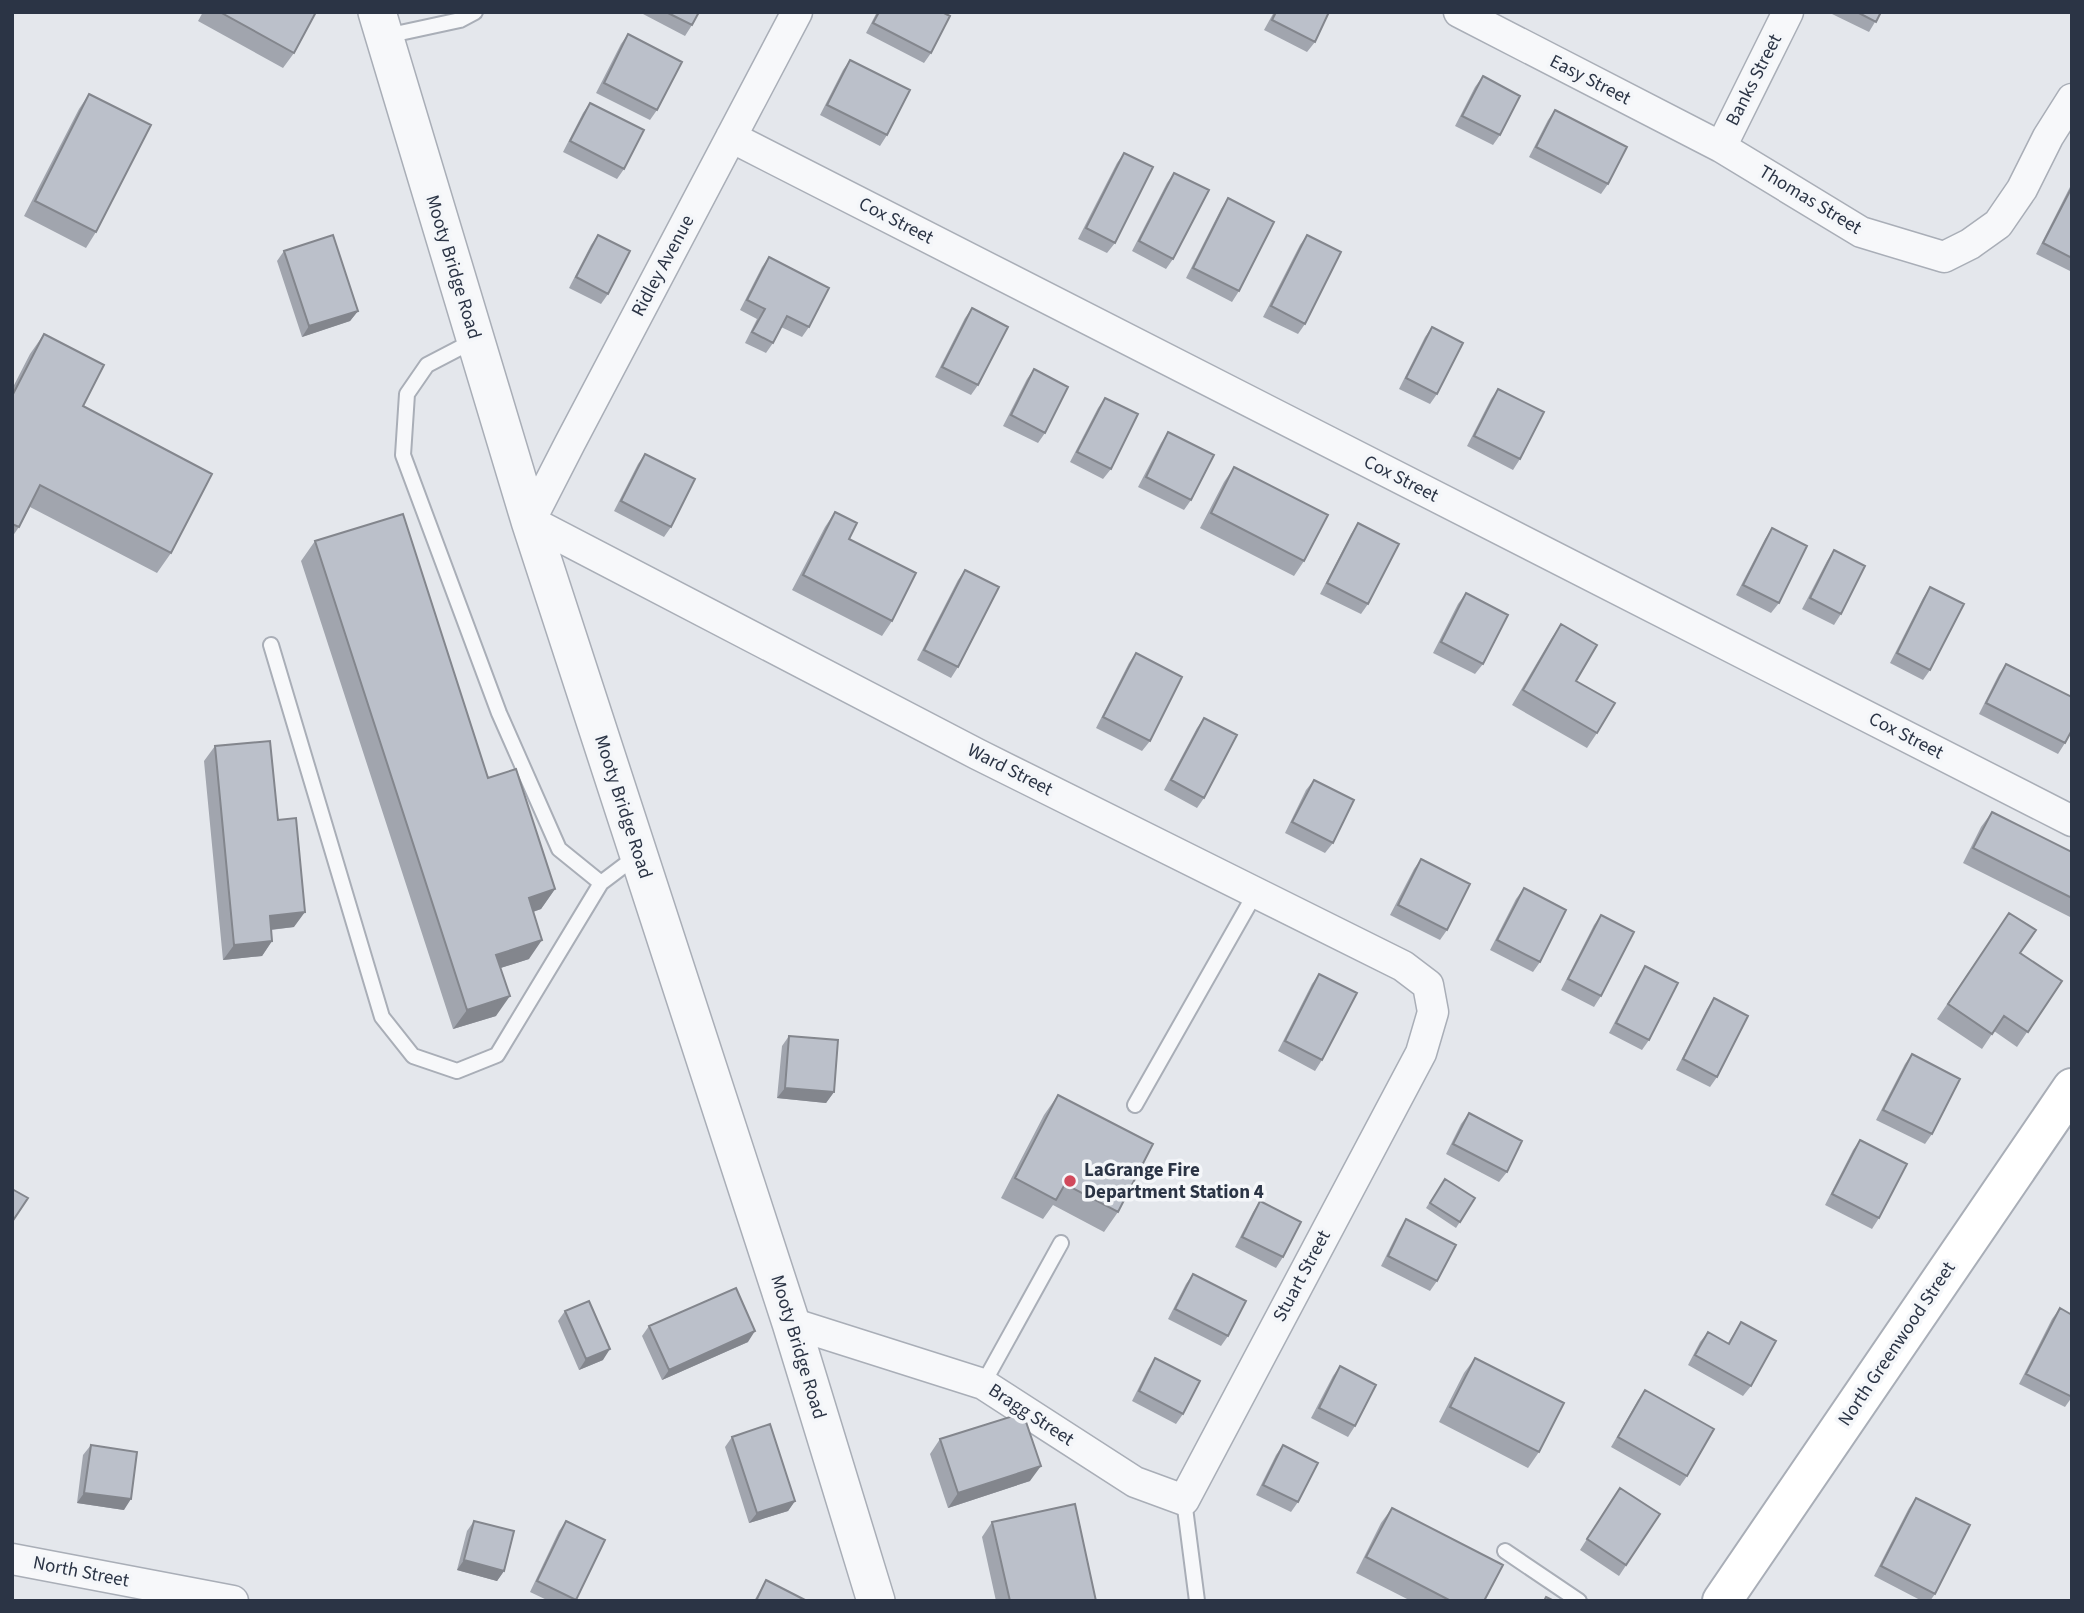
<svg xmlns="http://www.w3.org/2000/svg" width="2084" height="1613" viewBox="0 0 2084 1613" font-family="'Source Sans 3',sans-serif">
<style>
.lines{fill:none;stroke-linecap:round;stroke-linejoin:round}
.service-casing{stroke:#a9aeb7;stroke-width:18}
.minor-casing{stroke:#a9aeb7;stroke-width:33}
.tertiary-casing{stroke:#a9aeb7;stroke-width:40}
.secondary-casing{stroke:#a9aeb7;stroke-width:42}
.service{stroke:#f7f8fa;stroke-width:14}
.minor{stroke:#f7f8fa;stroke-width:30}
.tertiary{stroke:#f7f8fa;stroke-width:37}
.secondary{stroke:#fff;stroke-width:38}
.wall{fill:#a1a5ae}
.shaded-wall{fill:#83868d}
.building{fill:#bbc0ca;stroke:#83868d;stroke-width:2}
.poi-dot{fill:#d1495b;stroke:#f4f6f9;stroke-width:2.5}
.labels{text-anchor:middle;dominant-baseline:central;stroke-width:7;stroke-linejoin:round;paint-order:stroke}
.street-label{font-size:19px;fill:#2b3445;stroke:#f4f6f9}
.poi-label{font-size:19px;font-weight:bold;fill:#2b3445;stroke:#f4f6f9;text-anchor:start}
</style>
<rect width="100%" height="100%" fill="#e4e7ec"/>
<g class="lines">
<g class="service-casing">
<path id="service" d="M386 36 460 20 475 12
M475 340 427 365 407 394 403 455 499 713 559 849 601 883
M271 645 382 1017 413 1056 457 1071 497 1055 601 883 638 855
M1135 1105 1256 892
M983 1384 1061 1243
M1184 1500 1197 1601
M1505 1551 1579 1601"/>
</g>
<g class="minor-casing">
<path id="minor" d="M1459 12 1721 147 1861 232 1944 257 1970 244 1998 224 2022 189 2048 137 2072 99
M731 137 2072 821
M1721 147 1788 12
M791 1323 983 1384 1135 1482 1184 1500 1421 1053 1433 1012 1428 985 1403 966 977 754 530 521 570 443 797 12
M12 1559 233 1601"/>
</g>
<g class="tertiary-casing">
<path id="tertiary" d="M377 12 530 521 791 1323 876 1601"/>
</g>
<g class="secondary-casing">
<path id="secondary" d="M1722 1601 2072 1088"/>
</g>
<use href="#service" class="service"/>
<use href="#minor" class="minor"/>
<use href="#tertiary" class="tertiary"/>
<use href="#secondary" class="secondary"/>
</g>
<path class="wall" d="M203 12H316L294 53 283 68 198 21Z
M644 12H699L692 25 685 36 643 14Z
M877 12H942L931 53 924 63 866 33Z
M1274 12H1329L1315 42 1307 52 1264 30Z
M1833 12H1881L1869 32 1832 14Z
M628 34 657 110 650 120 596 93 621 44Z
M850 60 887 135 880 146 820 115 843 70Z
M1483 76 1500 135 1493 145 1455 126 1475 87Z
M89 94 96 232 86 248 24 216 79 109Z
M590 103 624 169 617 179 563 152 583 113Z
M1555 110 1608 184 1601 194 1529 157 1548 120Z
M1124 153 1115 243 1107 253 1078 239 1117 163Z
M1174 173 1173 259 1166 269 1132 251 1167 183Z
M2072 183V272L2036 254Z
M1228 198 1239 291 1232 302 1186 278 1221 209Z
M598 235 608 294 601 304 569 288 591 245Z
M1307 235 1305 324 1298 334 1263 317 1300 245Z
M284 251 358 311 350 321 302 337 277 261Z
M769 257 809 327 802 337 781 327 773 343 766 353 745 343 757 319 740 310 762 267Z
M972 308 978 385 971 395 935 377 965 318Z
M1432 327 1437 394 1430 404 1399 389 1425 337Z
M44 334 83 406 171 553 157 573 30 507 19 527 12 537V389L30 354Z
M1034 369 1045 433 1038 443 1003 426 1027 379Z
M1498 389 1520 459 1513 470 1467 446 1491 399Z
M1105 398 1111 469 1103 479 1070 462 1098 408Z
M1168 432 1191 500 1184 510 1138 487 1161 443Z
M645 454 671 527 664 537 614 511 638 464Z
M1234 467 1304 561 1294 576 1200 528 1224 482Z
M835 512 892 621 882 636 792 590 825 527Z
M1358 523 1368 604 1361 614 1320 594 1351 534Z
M1772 528 1779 603 1771 613 1736 595 1765 539Z
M315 541 488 778 555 889 541 909 533 912 529 959 500 968 496 1016 453 1029 301 561Z
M1834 550 1841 614 1834 625 1802 609 1827 561Z
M965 570 958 667 951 678 917 660 958 580Z
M1930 587V670L1923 680 1890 663 1923 598Z
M1466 593 1483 664 1475 674 1433 653 1458 604Z
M1561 624 1576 681 1597 733 1587 748 1512 705 1551 639Z
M1136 653 1150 741 1142 751 1096 728 1129 663Z
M2006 664 2065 743 2058 754 1979 714 1999 674Z
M1204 718V798L1197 808 1164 790 1197 728Z
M215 746 278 820 294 927 271 930 272 941 262 956 223 960 204 761Z
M1314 780 1333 843 1325 853 1285 833 1306 790Z
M1992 812 2072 852V918L1963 863 1981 827Z
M1421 859 1447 930 1440 940 1390 915 1414 869Z
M1524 888 1540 962 1533 972 1490 950 1516 899Z
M2009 913 2020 953 2062 981 2017 1047 1994 1031 1982 1049 1937 1019Z
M1601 915V996L1594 1007 1561 990 1594 925Z
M1645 966 1649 1040 1642 1050 1609 1033 1638 977Z
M1319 974 1322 1060 1315 1071 1278 1051 1312 984Z
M1714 998 1717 1077 1710 1087 1676 1070 1707 1009Z
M789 1036 834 1092 826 1103 777 1098 782 1046Z
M1912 1054 1932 1134 1925 1144 1876 1120 1905 1064Z
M1058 1095 1118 1212 1104 1232 1053 1205 1043 1219 1001 1198 1044 1115Z
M1469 1113 1507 1172 1499 1182 1446 1154 1461 1124Z
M1860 1140 1879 1218 1872 1229 1825 1205 1853 1150Z
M1445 1179 1475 1198 1456 1228 1426 1208Z
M1260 1201 1283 1257 1276 1268 1235 1247 1253 1212Z
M1406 1219 1437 1281 1430 1291 1381 1266 1399 1230Z
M1193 1274 1228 1336 1221 1346 1168 1319 1186 1284Z
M2060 1308 2072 1397 2065 1407 2019 1384 2052 1319Z
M565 1311 603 1360 579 1370 558 1321Z
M1741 1322 1751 1386 1743 1396 1688 1365 1700 1342 1708 1332 1728 1343Z
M649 1326 748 1342 662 1380 642 1336Z
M1155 1358 1183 1414 1176 1424 1132 1401 1148 1369Z
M1475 1358 1539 1452 1528 1468 1439 1422 1464 1373Z
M1340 1366 1355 1426 1348 1437 1311 1418 1333 1376Z
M1645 1390 1687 1476 1680 1486 1611 1447 1638 1400Z
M732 1437 795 1501 788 1511 749 1523 725 1447Z
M940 1439 1030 1481 948 1508 930 1454Z
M91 1445 124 1510 77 1503 83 1455Z
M1283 1445 1298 1502 1291 1512 1256 1495 1276 1455Z
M1613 1498 1660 1514 1619 1576 1580 1550Z
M1916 1498 1935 1594 1930 1601H1922L1874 1576 1909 1508Z
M1392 1508 1484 1601H1411L1356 1573 1381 1523Z
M474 1521 504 1571 497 1581 457 1570 467 1531Z
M566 1521 576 1601H549L530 1592 559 1531Z
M992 1522 1096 1601H996L982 1537Z
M766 1580 807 1601H754Z"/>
<path class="shaded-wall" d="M358 311 350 321 302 337 309 326Z
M555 889 541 909 515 918 529 898Z
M305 912 294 927 259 931 270 916Z
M542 940 529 959 482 974 496 955Z
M272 941 262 956 223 960 234 945Z
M510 996 496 1016 453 1029 467 1010Z
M785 1088 834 1092 826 1103 777 1098Z
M755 1331 748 1342 662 1380 669 1370Z
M610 1349 603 1360 579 1370 586 1359Z
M1041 1466 1030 1481 948 1508 958 1493Z
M84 1493 131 1499 124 1510 77 1503Z
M795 1501 788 1511 749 1523 757 1513Z
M464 1560 504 1571 497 1581 457 1570Z"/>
<path class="building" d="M220 12H316L294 53Z
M666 12H699L692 25Z
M879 12H942L950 16 931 53 873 23Z
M1276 12H1329L1315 42 1272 20Z
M1857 12H1881L1876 22Z
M628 34 682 62 657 110 604 83Z
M850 60 910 90 887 135 827 105Z
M1483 76 1520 96 1500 135 1462 116Z
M89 94 151 125 96 232 35 201Z
M590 103 644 130 624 169 570 141Z
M1555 110 1627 147 1608 184 1536 147Z
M1124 153 1153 167 1115 243 1086 228Z
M1174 173 1209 190 1173 259 1139 241Z
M2072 187V258L2043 243Z
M1228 198 1274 222 1239 291 1193 268Z
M333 235 358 311 309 326 284 251Z
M598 235 630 251 608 294 576 277Z
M1307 235 1341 252 1305 324 1271 306Z
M769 257 829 288 809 327 787 316 773 343 752 332 765 309 747 300Z
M972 308 1008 327 978 385 942 367Z
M1432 327 1463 343 1437 394 1406 378Z
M44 334 104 365 83 406 212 474 171 553 40 485 19 527 12 524V396Z
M1034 369 1068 387 1045 433 1011 415Z
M1498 389 1544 412 1520 459 1474 436Z
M1105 398 1138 414 1111 469 1077 452Z
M1168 432 1214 455 1191 500 1146 477Z
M645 454 695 479 671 527 621 501Z
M1234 467 1328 515 1304 561 1211 513Z
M835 512 857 523 849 539 916 573 892 621 803 575Z
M403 514 488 778 516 769 555 889 529 898 542 940 496 955 510 996 467 1010 315 541Z
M1358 523 1399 544 1368 604 1327 583Z
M1772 528 1807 546 1779 603 1743 585Z
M1834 550 1865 566 1841 614 1810 598Z
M965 570 999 587 958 667 924 650Z
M1930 587 1964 604 1930 670 1897 653Z
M1466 593 1508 615 1483 664 1441 642Z
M1561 624 1597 645 1576 681 1615 703 1597 733 1523 690Z
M1136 653 1182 677 1150 741 1103 717Z
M2006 664 2072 697V730L2065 743 1986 703Z
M1204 718 1237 735 1204 798 1171 780Z
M270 741 278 820 296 818 305 912 270 916 272 941 234 945 215 746Z
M1314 780 1354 800 1333 843 1292 822Z
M1992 812 2072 852V898L1973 848Z
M1421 859 1470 884 1447 930 1398 905Z
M1524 888 1566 910 1540 962 1497 940Z
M2009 913 2036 930 2020 953 2062 981 2028 1032 2004 1016 1992 1034 1948 1004Z
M1601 915 1634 932 1601 996 1568 979Z
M1645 966 1678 983 1649 1040 1616 1023Z
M1319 974 1357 993 1322 1060 1285 1041Z
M1714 998 1748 1016 1717 1077 1683 1059Z
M789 1036 838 1040 834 1092 785 1088Z
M1912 1054 1960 1079 1932 1134 1883 1110Z
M1058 1095 1153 1144 1118 1212 1065 1184 1056 1200 1015 1178Z
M1469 1113 1522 1141 1507 1172 1453 1144Z
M1860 1140 1907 1164 1879 1218 1832 1194Z
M1445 1179 1475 1198 1460 1222 1430 1203Z
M12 1189 28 1198 12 1222Z
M1260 1201 1301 1222 1283 1257 1242 1237Z
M1406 1219 1456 1245 1437 1281 1388 1256Z
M1193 1274 1246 1301 1228 1336 1175 1309Z
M736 1288 755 1331 669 1370 649 1326Z
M589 1301 610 1349 586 1359 565 1311Z
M2060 1308 2072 1315V1397L2026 1374Z
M1741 1322 1776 1341 1751 1386 1695 1355 1708 1332 1729 1344Z
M1155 1358 1200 1381 1183 1414 1139 1391Z
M1475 1358 1564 1403 1539 1452 1450 1407Z
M1340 1366 1376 1385 1355 1426 1319 1408Z
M1645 1390 1714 1429 1687 1476 1618 1437Z
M1023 1413 1041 1466 958 1493 940 1439Z
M770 1424 795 1501 757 1513 732 1437Z
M91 1445 137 1452 131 1499 84 1493Z
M1283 1445 1318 1463 1298 1502 1263 1485Z
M1620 1488 1660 1514 1626 1565 1587 1539Z
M1916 1498 1970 1525 1935 1594 1881 1566Z
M1075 1504 1096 1601H1010L992 1522Z
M1392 1508 1503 1565 1484 1601H1451L1366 1557Z
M474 1521 514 1531 504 1571 464 1560Z
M566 1521 605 1540 576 1600 537 1581Z
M766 1580 807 1601H756Z
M1546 1597 1554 1601H1544Z"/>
<circle class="poi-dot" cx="1070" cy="1181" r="7"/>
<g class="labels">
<g class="street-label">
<text transform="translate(1590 80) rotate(27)">Easy Street</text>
<text transform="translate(1754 80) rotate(-63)">Banks Street</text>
<text transform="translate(1810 200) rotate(31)">Thomas Street</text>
<text transform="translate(896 221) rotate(27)">Cox Street</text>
<text transform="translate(663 266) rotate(-62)">Ridley Avenue</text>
<text transform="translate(453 267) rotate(73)">Mooty Bridge Road</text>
<text transform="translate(1401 479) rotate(27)">Cox Street</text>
<text transform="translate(1906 736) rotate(27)">Cox Street</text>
<text transform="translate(1010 770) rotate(27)">Ward Street</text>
<text transform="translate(623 807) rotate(72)">Mooty Bridge Road</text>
<text transform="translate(1302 1276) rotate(-62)">Stuart Street</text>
<text transform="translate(1897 1344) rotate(-56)">North Greenwood Street</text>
<text transform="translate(798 1347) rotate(73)">Mooty Bridge Road</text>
<text transform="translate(1031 1415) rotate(33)">Bragg Street</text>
<text transform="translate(81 1572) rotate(11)">North Street</text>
</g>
<g class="poi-label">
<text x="1084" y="1170">LaGrange Fire<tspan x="1084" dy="22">Department Station 4</tspan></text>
</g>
</g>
<rect width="2084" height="1613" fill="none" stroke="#2b3445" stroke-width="28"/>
</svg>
